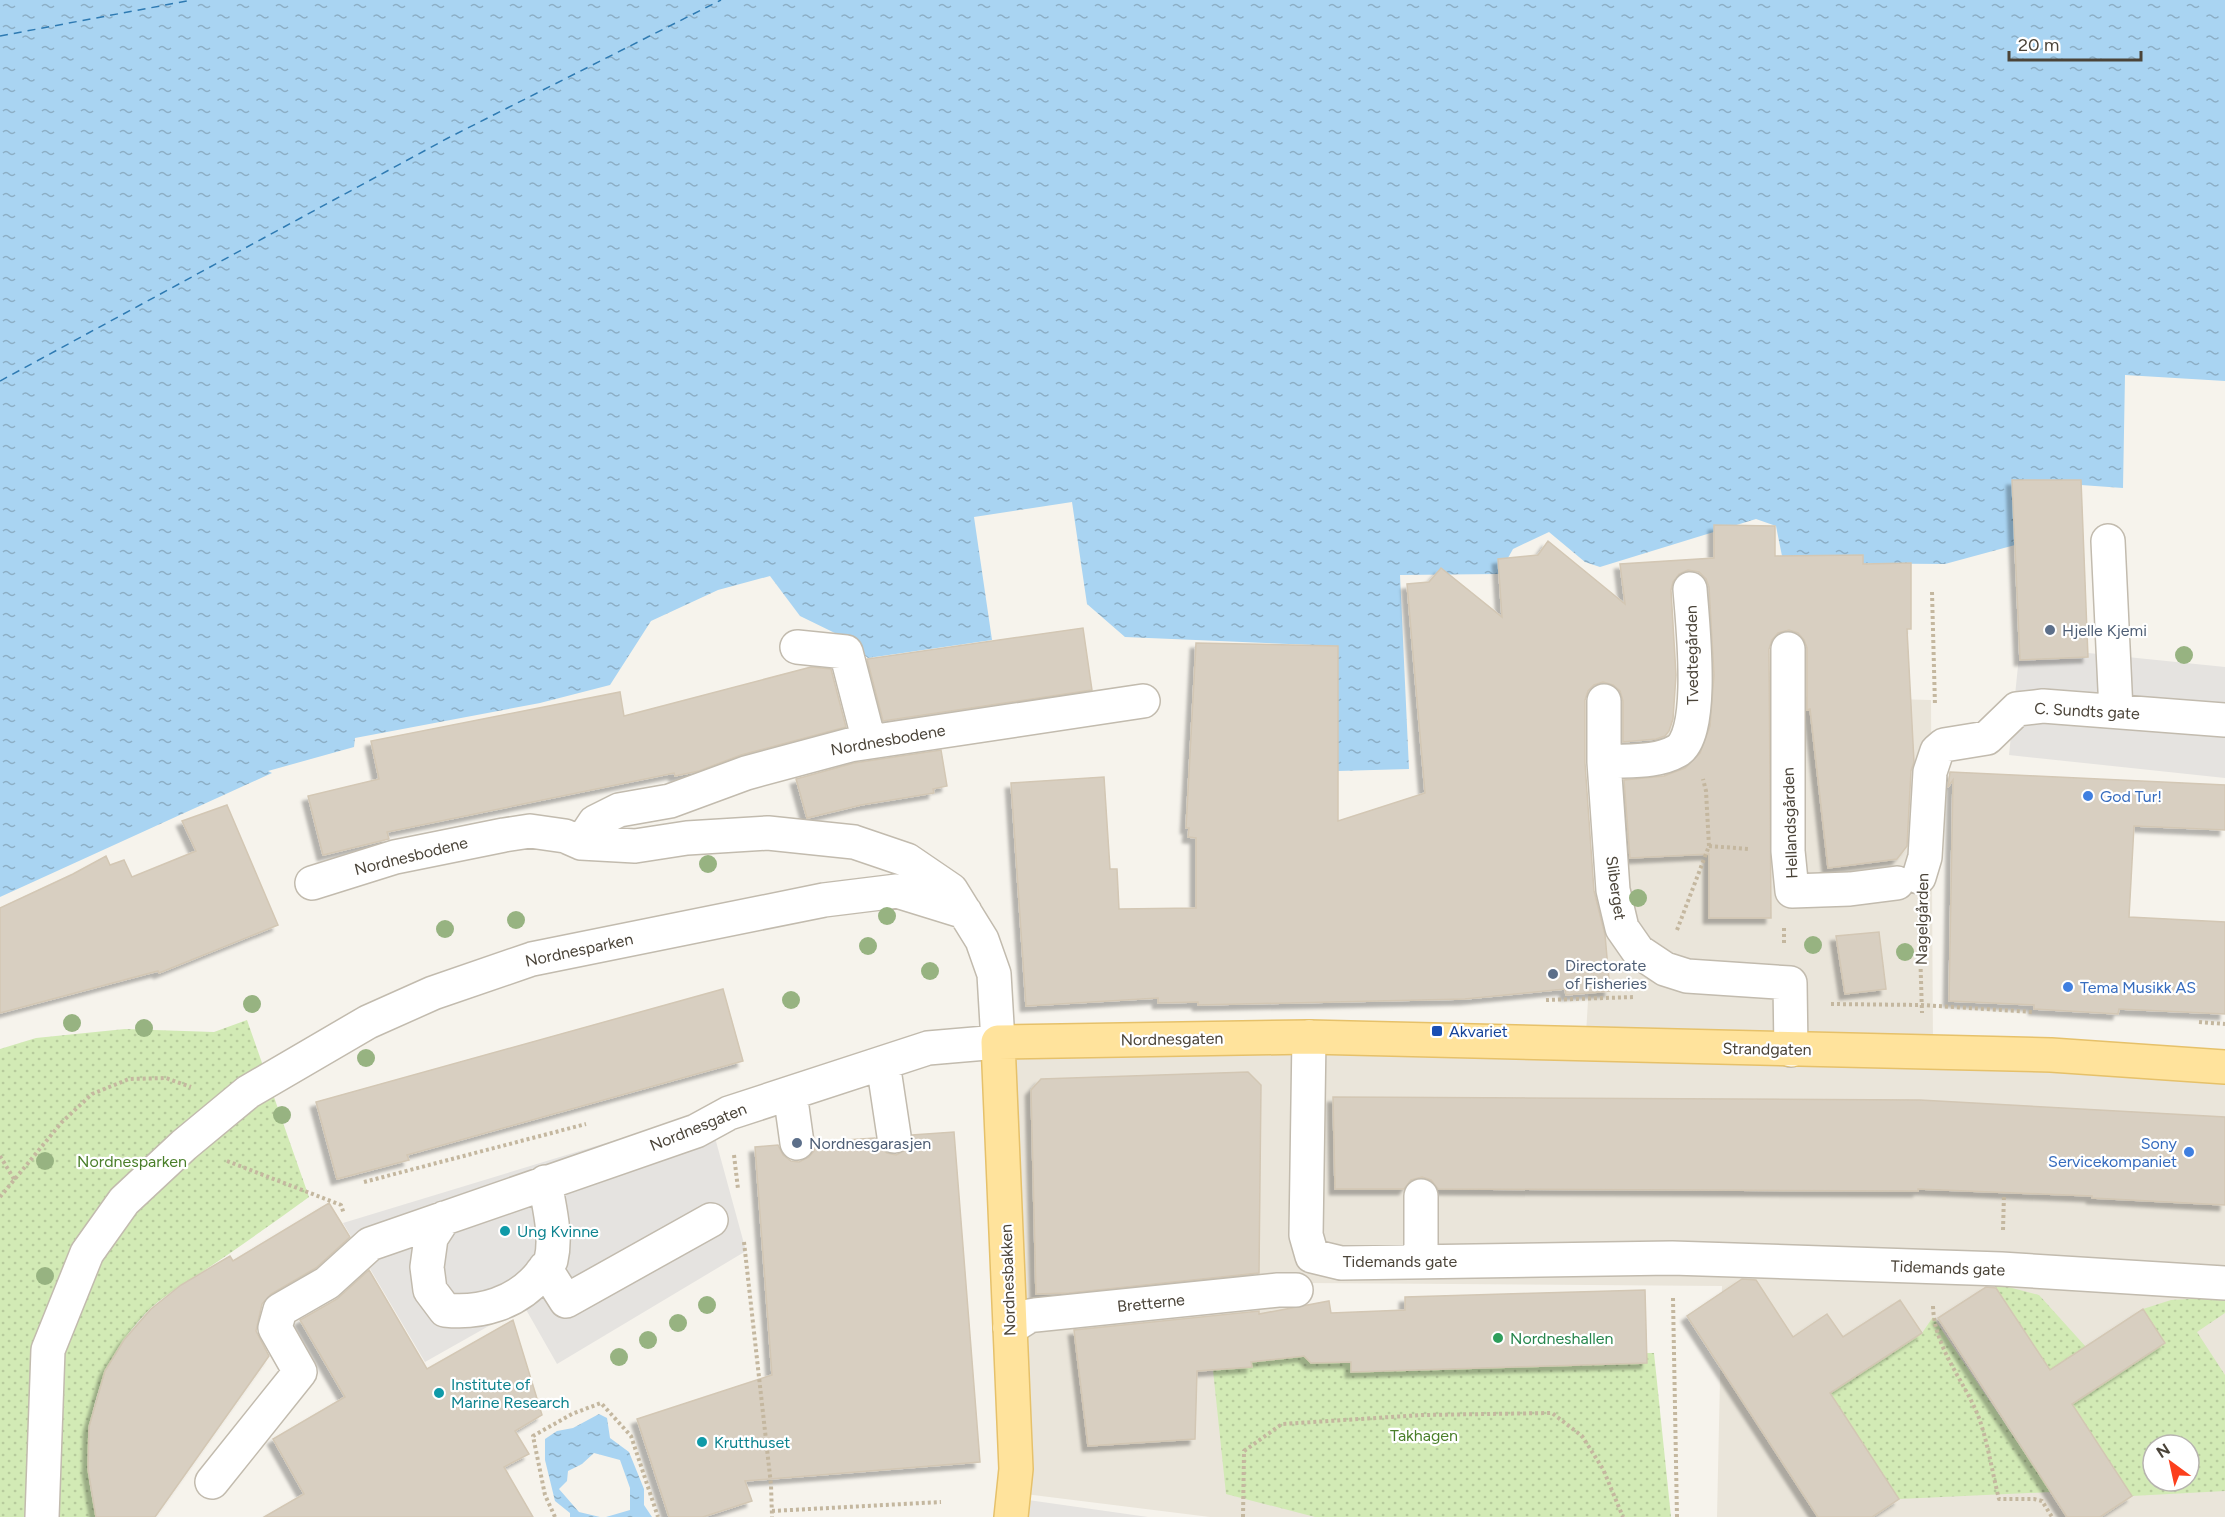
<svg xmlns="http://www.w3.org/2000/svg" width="2225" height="1517" viewBox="0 0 2225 1517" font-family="Figtree,sans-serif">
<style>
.residential{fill:#eae5da;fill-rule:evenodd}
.park{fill:url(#park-dots);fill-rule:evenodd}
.parking{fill:#e5e3e0}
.water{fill:url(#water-ripples)}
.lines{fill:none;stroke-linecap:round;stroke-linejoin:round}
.ferry{stroke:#2e7ab2;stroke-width:1.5;stroke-dasharray:8 6;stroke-linecap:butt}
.building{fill:#d8cfc1;stroke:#d3c7b4;stroke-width:1.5;filter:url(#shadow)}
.minor-casing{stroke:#c2bbae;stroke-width:36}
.major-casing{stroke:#e6c16a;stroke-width:36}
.path{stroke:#c4b79f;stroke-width:4;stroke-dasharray:3 3;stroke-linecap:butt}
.minor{stroke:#fff;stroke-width:33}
.major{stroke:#ffe39c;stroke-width:33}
.tree{fill:#97b381}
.service-dot{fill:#5c6f8a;stroke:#fff;stroke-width:2}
.shop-dot{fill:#3f7fe0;stroke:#fff;stroke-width:2}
.transit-dot{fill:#1a4fb4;stroke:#fff;stroke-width:2}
.culture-dot{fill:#0f9aa8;stroke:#fff;stroke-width:2}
.leisure-dot{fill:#2e9e5b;stroke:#fff;stroke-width:2}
.labels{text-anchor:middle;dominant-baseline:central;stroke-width:4.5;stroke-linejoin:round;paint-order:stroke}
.service-label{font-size:16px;fill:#4e5e75;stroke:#fff;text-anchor:start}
.street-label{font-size:16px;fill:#4b4439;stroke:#fff}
.shop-label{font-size:16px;fill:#366cbe;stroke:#fff;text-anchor:start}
.transit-label{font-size:16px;fill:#164399;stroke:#fff;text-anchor:start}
.park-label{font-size:16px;fill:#4a7f2a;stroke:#fff}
.culture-label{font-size:16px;fill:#0d838f;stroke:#fff;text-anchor:start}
.leisure-label{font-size:16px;fill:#27864d;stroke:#fff;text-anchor:start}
</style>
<defs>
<pattern id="park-dots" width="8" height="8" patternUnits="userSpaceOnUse" patternTransform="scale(1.5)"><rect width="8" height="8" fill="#d2eab5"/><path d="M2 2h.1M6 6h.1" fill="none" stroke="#b6ca9c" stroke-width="1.8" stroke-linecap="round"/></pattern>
<pattern id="water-ripples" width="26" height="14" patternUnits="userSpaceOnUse" patternTransform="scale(1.5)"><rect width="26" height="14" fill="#a9d4f2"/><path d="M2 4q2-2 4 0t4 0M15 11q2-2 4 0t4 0" fill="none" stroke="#8caec5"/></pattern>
<filter id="shadow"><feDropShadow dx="-5.5" dy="5.5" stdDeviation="1.5" flood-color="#0004"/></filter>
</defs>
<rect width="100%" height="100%" fill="#f6f3ec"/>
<path class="residential" d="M1705 694 1931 700 1933 1050 2225 1069V1517H1717L1722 1286 1304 1283 1319 1517H1210L1025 1494 994 1051 1586 1034 1601 786ZM2153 1445H2189V1481H2153Z"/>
<path class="park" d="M247 1020 309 1197C276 1221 242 1245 208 1268 189 1281 169 1292 152 1307 95 1361 74 1443 97 1517H0V1049L36 1038 125 1029 214 1032Z
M1993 1283 2039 1295 2086 1347 2143 1309 2171 1300 2225 1297V1313L2197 1332 2225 1375V1491L2132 1496ZM2153 1445H2189V1481H2153Z
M1933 1317 2051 1492 1899 1499 1817 1373 1922 1333Z
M1211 1351 1654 1353 1671 1517H1315L1226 1494Z"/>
<path class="parking" d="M2020 646 2225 667V778L2009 755Z
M708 1112 746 1251 557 1364 524 1306 425 1362 343 1223Z
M1028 1500 1148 1517H1026Z"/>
<path class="water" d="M0 0H2225V381L2125 375 2123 488 2013 480 2015 545 1945 564 1799 563 1784 566 1776 526 1756 519 1600 567 1585 562 1549 532 1513 549 1499 574 1400 575 1409 769 1338 771V646L1125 637 1087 604 1072 502 974 517 992 640 868 658 841 636 800 616 770 576 718 590 651 621 610 685 540 703 355 738 354 747 268 771 272 773 0 897Z
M599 1414 607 1418 610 1438 629 1452 644 1489V1505L652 1517H606L630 1510V1488L620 1460 594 1453 582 1464 568 1471 567 1481 559 1489 579 1512 600 1517H570V1513L555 1501 545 1460V1439L557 1431 573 1428Z"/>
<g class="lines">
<path class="ferry" d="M0 36 192 0
M0 381 448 138 721 0"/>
</g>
<path class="building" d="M2012 480H2081L2088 657 2020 660Z
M1714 525 1775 526V556L1863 555V564L1911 563V629H1907L1914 762 1911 771 1907 846 1897 859 1828 868 1810 709 1807 710V648L1804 640 1798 633 1789 630 1778 633 1772 640 1769 649 1771 918H1709V854L1630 858 1624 780 1664 776 1685 768 1700 753 1710 726 1714 675 1709 587 1706 579 1699 572 1688 570 1679 574 1673 582 1671 590 1676 675 1673 719 1669 731 1665 736 1656 739 1623 742V701L1620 691 1613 685 1603 682 1594 685 1588 691 1585 700V763L1594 891 1605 935 1610 991 1566 995 1565 989 1465 999 1198 1005V1002L1158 1003V998L1026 1006 1011 783 1104 777 1110 869H1117L1119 909 1196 908V838L1188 837 1189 828H1186L1196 643 1338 646V821L1425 793 1407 584 1429 582 1441 568 1502 617 1498 559 1538 555 1548 541 1625 604 1620 564 1714 558Z
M1083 628 1092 690 883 721 867 659Z
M811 667 831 669 846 727 741 755 699 771 675 776 674 773 387 832 389 839 323 855 308 796 379 779 371 741 620 692 624 716Z
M941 750 947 786 933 789 934 793 861 805 807 818 796 779 854 763Z
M1950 772 2225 785V830L2134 826 2129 917 2225 922V1014L2119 1009 2118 1014 2034 1009V1005L1949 1001 1953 780 1948 787Z
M227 805 278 925 159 973 158 971 0 1013V908L73 874 106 856 110 865 124 860 132 877 196 851 182 821Z
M1879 932 1886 989 1845 994 1836 936Z
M723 989 743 1061 407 1155 409 1160 337 1179 316 1102Z
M1248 1072 1261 1085 1259 1273 1069 1293 1036 1294 1031 1090 1041 1079Z
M1333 1097 1920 1100 2225 1117V1205L2092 1198V1196L1918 1189V1191L1438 1189 1431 1180 1422 1177 1411 1180 1404 1189H1335Z
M954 1132 980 1462 745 1481 752 1501 703 1517H669L637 1419 772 1375 755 1147 778 1145 783 1155 791 1161 799 1162 809 1157 814 1151 815 1142 875 1138 880 1148 887 1153 896 1155 906 1150 911 1143 912 1135Z
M329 1203 350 1237 316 1268 271 1294 262 1304 256 1331 269 1356 155 1517H96L88 1469 89 1427 105 1371 124 1340 151 1309 181 1285 230 1256 233 1261Z
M369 1270 427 1369 513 1320 542 1415 515 1431 529 1454 504 1467 533 1517H264L304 1494 273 1439 345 1397 300 1320 337 1299Z
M1742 1279 1756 1280 1793 1337 1827 1314 1843 1337 1900 1300 1922 1333 1830 1393 1899 1499 1872 1517H1818L1687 1316Z
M1986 1287 1996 1288 2050 1370 2143 1309 2165 1343 2072 1404 2132 1496 2100 1517H2067L1938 1318Z
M1645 1290 1647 1363 1351 1372V1362L1311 1363 1304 1356 1251 1362 1252 1367 1197 1371 1195 1439 1088 1446 1074 1330 1259 1311V1314L1329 1301 1331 1313 1405 1310V1297Z"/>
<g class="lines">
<g class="minor-casing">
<path id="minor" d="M2108 541 2116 711
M797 647 846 652 869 741
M1788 649V851L1792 891 1850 889 1897 883
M1604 701V762L1613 890 1622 928 1638 951 1665 969 1687 976 1790 983 1791 1050
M1604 762C1628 760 1656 763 1677 751 1706 735 1692 619 1690 589
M581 843 595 822 619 810 670 801 746 773 850 745 1143 701
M1919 877 1925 857 1930 772 1937 751 1944 745 1987 738 2017 709 2043 706 2225 720
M1309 1037 1306 1235 1312 1256 1341 1263 1672 1258 2001 1269 2225 1283
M883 1063 894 1136
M790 1093 797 1143
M444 1218 431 1238 427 1267 430 1290 445 1310C480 1314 517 1303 540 1275 543 1270 549 1265 551 1260 557 1235 549 1207 545 1182
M1421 1262V1196
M545 1268 566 1301 711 1220
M1010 1328 1029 1316 1035 1315 1278 1290H1296
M212 1482 300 1372 275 1328 280 1310 327 1283 370 1244 696 1131 729 1113 928 1048 998 1042 994 974 982 940 951 890 907 860 854 842 768 833 687 838 635 846 581 843 565 836 530 831 504 835 395 857 312 883
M42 1517 48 1350 87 1253 124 1201 184 1145 248 1092 368 1022 433 993 532 959 824 900 897 891 965 912"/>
</g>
<g class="major-casing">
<path id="major" d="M1011 1517 1016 1469 998 1042 1309 1037 2051 1055 2225 1067"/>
</g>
<path class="path" d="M1932 592 1935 706
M1709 846 1749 849
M1919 915 1922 1013
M1784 928V944
M1677 930 1709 846 1706 791 1703 779
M1546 1000 1634 997
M1831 1004 1922 1005 2033 1012
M2199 1022 2225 1024
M734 1155 738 1189
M0 1156 14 1179
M227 1161 341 1205 344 1214
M364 1182 586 1124
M0 1197 62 1122 92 1094 129 1079 166 1078 191 1087
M2003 1230 2004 1194
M744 1242 771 1485 772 1517
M1673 1298 1677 1517
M1933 1306C1934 1346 1962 1378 1977 1413 1987 1437 1992 1472 1999 1499H2034L2042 1501 2052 1517
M772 1511 941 1502
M555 1517 545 1495 533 1436 572 1414 601 1403 631 1436 658 1517
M1243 1517 1244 1451 1282 1424 1422 1415 1552 1413 1582 1436 1603 1469 1623 1517"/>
<use href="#minor" class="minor"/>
<use href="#major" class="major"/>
</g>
<g class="tree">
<circle cx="2184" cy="655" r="9"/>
<circle cx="708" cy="864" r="9"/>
<circle cx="1638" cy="898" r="9"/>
<circle cx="887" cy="916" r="9"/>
<circle cx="516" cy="920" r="9"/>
<circle cx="445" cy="929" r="9"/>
<circle cx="1813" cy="945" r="9"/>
<circle cx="868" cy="946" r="9"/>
<circle cx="1905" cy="952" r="9"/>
<circle cx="930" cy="971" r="9"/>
<circle cx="791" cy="1000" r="9"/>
<circle cx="252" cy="1004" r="9"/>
<circle cx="72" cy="1023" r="9"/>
<circle cx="144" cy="1028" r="9"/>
<circle cx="366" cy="1058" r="9"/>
<circle cx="282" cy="1115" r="9"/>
<circle cx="45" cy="1161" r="9"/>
<circle cx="45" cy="1276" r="9"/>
<circle cx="707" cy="1305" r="9"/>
<circle cx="678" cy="1323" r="9"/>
<circle cx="648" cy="1340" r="9"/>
<circle cx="619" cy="1357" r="9"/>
</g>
<g class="service-dot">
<circle cx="2050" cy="630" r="6"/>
<circle cx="1553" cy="974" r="6"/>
<circle cx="797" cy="1143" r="6"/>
</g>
<g class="shop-dot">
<circle cx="2088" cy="796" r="6"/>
<circle cx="2068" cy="987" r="6"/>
<circle cx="2189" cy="1152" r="6"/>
</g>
<rect class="transit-dot" x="1431" y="1025" width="12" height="12" rx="3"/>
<g class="culture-dot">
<circle cx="505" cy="1231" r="6"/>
<circle cx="439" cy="1393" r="6"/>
<circle cx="702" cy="1442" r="6"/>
</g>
<circle class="leisure-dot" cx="1498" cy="1338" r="6"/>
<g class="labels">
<g class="service-label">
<text x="2062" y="630">Hjelle Kjemi</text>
<text x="1565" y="965">Directorate<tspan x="1565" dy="18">of Fisheries</tspan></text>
<text x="809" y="1143">Nordnesgarasjen</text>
</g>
<g class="street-label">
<text transform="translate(1692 655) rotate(-91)">Tvedtegården</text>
<text transform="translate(2087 711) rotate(3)">C. Sundts gate</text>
<text transform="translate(888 740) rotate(-10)">Nordnesbodene</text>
<text transform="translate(1790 823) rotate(-92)">Hellandsgården</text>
<text transform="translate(411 856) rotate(-14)">Nordnesbodene</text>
<text transform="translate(1616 888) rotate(82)">Sliberget</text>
<text transform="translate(1922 919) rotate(-89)">Nagelgården</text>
<text transform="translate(579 950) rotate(-12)">Nordnesparken</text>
<text transform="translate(1172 1039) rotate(-1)">Nordnesgaten</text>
<text transform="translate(1767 1049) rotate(1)">Strandgaten</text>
<text transform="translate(698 1127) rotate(-22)">Nordnesgaten</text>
<text x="1400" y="1261">Tidemands gate</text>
<text transform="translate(1948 1268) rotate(2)">Tidemands gate</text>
<text transform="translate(1008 1280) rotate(-92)">Nordnesbakken</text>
<text transform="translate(1151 1303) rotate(-6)">Bretterne</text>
</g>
<g class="shop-label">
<text x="2100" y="796">God Tur!</text>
<text x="2080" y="987">Tema Musikk AS</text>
<text x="2177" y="1143" text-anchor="end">Sony<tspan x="2177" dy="18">Servicekompaniet</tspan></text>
</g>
<g class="transit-label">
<text x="1449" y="1031">Akvariet</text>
</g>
<g class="park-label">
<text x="132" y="1161">Nordnesparken</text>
<text x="1424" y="1435">Takhagen</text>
</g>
<g class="culture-label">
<text x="517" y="1231">Ung Kvinne</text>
<text x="451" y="1384">Institute of<tspan x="451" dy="18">Marine Research</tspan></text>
<text x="714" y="1442">Krutthuset</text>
</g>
<g class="leisure-label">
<text x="1510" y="1338">Nordneshallen</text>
</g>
</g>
<g transform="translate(2171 1463) rotate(327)"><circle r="28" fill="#ffffff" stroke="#b7b4b0" stroke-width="1.5"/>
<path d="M0-4.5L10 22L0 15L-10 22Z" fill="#fc3f1d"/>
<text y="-9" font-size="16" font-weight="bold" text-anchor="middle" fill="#4b4439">N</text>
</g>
<path d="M2009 51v9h132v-9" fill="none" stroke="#4b4439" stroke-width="3"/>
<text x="2018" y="51" font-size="18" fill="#4b4439" stroke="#ffffff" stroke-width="4.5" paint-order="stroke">20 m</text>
</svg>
